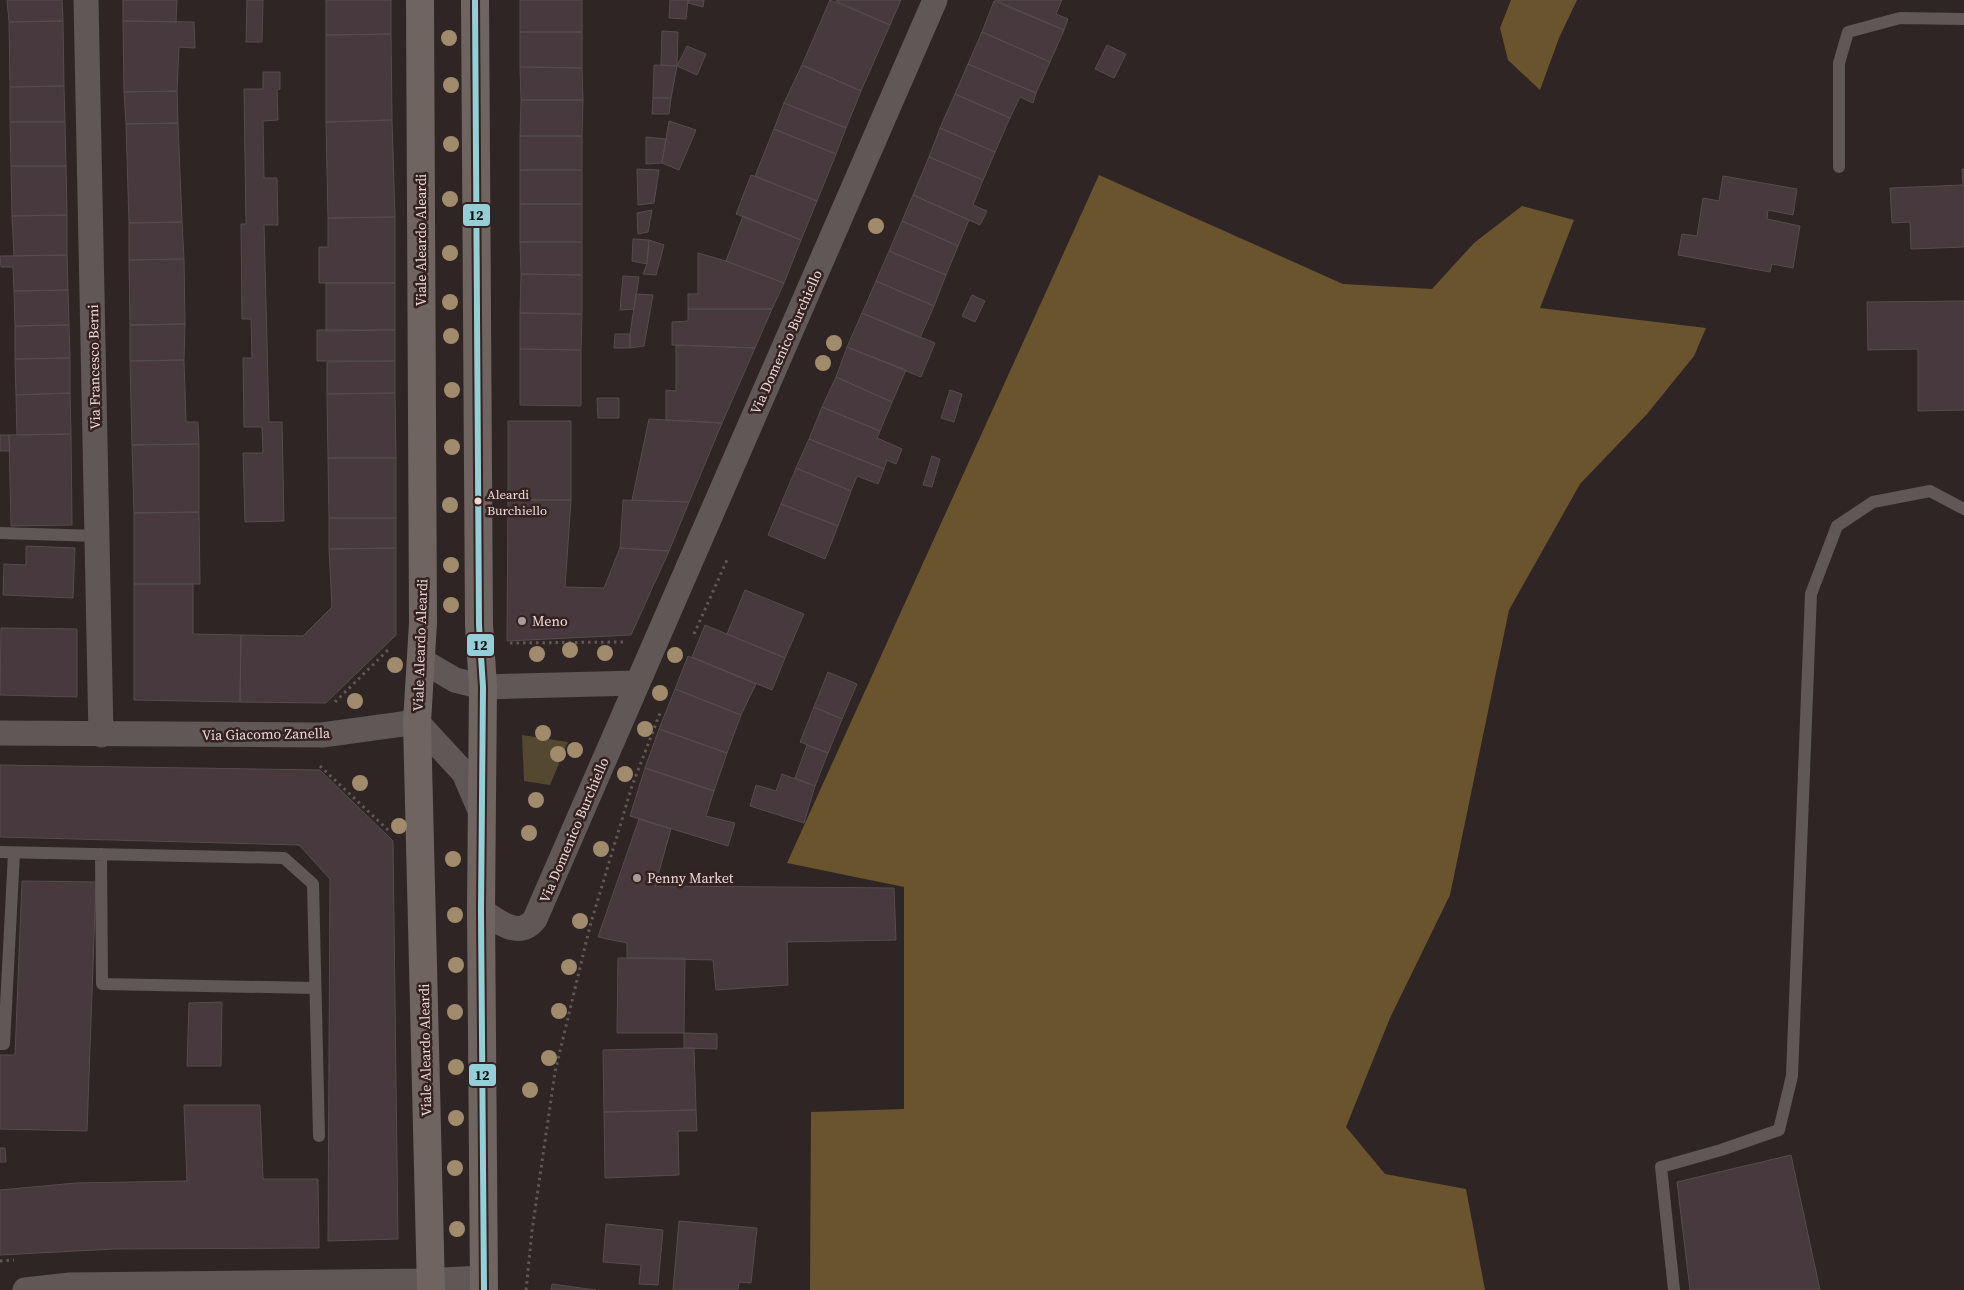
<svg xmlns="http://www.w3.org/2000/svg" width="1964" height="1290" viewBox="0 0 1964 1290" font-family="'Source Serif 4',serif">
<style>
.green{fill:#544831}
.forest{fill:#69542e}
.building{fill:#47393d;stroke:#554c4d}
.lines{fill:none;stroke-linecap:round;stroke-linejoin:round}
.path{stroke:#5f5857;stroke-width:3;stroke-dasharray:2.5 4;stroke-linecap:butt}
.lane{stroke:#5f5857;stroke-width:12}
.street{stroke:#5f5857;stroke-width:25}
.primary{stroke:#6f6460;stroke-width:28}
.bus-1-casing{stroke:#342120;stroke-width:10}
.bus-1{stroke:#94cfd8;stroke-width:6}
.tree{fill:#a08b6d}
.bus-dot{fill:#e8dbda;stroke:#342120;stroke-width:2}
.poi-dot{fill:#a79b9b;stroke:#342120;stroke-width:2}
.labels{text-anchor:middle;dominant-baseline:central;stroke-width:5;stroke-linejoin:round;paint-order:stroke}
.bus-label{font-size:13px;fill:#e8dbda;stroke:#342120;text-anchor:start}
.street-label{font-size:14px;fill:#e8dbda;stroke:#342120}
.poi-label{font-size:14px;fill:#e8dbda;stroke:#342120;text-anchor:start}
.line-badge{stroke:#342120;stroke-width:2}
.pale-badge-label{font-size:14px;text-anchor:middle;font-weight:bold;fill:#111}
</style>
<rect width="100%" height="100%" fill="#2f2525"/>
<path class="green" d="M522 735 568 742 550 785 524 781Z"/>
<path class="forest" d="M1511 0H1577L1559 38 1540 90 1508 60 1500 28Z
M1099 175 1343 284 1432 289 1474 243 1522 206 1574 220 1540 308 1706 328 1694 356 1647 414 1580 484 1509 610 1450 895 1390 1018 1346 1127 1385 1174 1466 1189 1485 1290H810L811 1112 904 1109V887L787 863Z"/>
<path class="building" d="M7 0H62L63 21 9 22Z
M123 0H177L176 22 123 21Z
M247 0H263L262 42H246Z
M326 0H391V34L326 35Z
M520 0H582V32H520Z
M670 0H688L686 19 669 18Z
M688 0H704L703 7 688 3Z
M830 0 890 25 861 91 802 65Z
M836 0H901L890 25 836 1Z
M995 0H1062L1056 14 1068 19 1064 30Z
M994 1 1064 30 1050 62 982 32Z
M63 21 64 86 10 87 9 22Z
M123 21 194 22 195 48 179 47 177 91 124 92Z
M662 31 678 32 677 66 661 65Z
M520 32H582V68L520 67Z
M982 32 1050 62 1036 93 968 64Z
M391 34 392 120 326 122V35Z
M1107 45 1126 54 1114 78 1095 69Z
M687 46 706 54 697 75 677 66Z
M968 64 1036 93 1033 103 1020 97 1010 118 955 94Z
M654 65 677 66 671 98H653Z
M802 65 861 91 846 128 784 103Z
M520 67 582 68 583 100H521Z
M263 72H280V89L277 90 278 120 263 121 264 178H277L278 225H264L269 422H282L284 521 245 522 243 453H263L262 427H244L243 358H252L251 319H242L241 224H246L244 89H263Z
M64 86 65 122H10V87Z
M177 91 178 123 126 124 124 92Z
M955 94 1010 118 995 152 940 128Z
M653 98H671L669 114H652Z
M521 100H583L582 136H520Z
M784 103 846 128 836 154 774 129Z
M392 120 395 217 328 218 326 122Z
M669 121 696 130 679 170 662 163Z
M10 122H65L66 166H11Z
M178 123 182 222 129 223 126 124Z
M940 128 995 152 983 180 929 157Z
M774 129 836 154 817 201 755 176Z
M520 136H582V170H520Z
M646 137 666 139 662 163 646 164Z
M929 157 983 180 973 205 987 211 980 225 913 195Z
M11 166H66L67 215 12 216Z
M637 169 659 170 654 203 638 205Z
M1962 169H1964V247L1911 249 1910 222 1892 223 1890 188 1963 185Z
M520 170H582V204H520Z
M751 175 817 201 801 240 736 214Z
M1723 176 1797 189 1793 215 1768 210 1767 219 1800 226 1793 268 1772 264 1770 272 1678 255 1682 234 1697 236 1703 198 1719 201Z
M913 195 969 220 958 246 902 221Z
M520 204H582V242H520Z
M652 210 648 232 638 234 637 213Z
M67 215V255L14 256 12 216Z
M743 216 801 240 784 283 726 261Z
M395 217V283H319V247H328V218Z
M902 221 958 246 946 275 889 251Z
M182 222 184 259 129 260V223Z
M633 239 649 240 647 264 632 261Z
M649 240 664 245 656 275 643 274 647 264Z
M520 242H582V275L521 274Z
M889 251 946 275 934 306 876 281Z
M698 253 726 261 784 283 772 309H688V294H698Z
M67 255 68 290 14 291 13 267H1L0 256Z
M184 259 185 324 130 325 129 260Z
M521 274 582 275V314L520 313Z
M623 276 639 277 634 309 620 310Z
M876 281 934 306 920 338 862 313Z
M326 283H395V330L326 331Z
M68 290 69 325 15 326 14 291Z
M636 294 653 295 644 346 630 348V334Z
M972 295 985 301 975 322 962 316Z
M1964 301V410L1918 411V349L1868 350 1867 302Z
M688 309H772L755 348 672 345V322L688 321Z
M520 313 582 314 581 350 520 349Z
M862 313 935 343 921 377 847 347Z
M185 324 184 360 130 361V325Z
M69 325 70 358 15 359V326Z
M317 330H395V361H317Z
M615 334H630V348H614Z
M676 345 755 348 722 423 666 420V390L676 391Z
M847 347 906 370 892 402 836 377Z
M520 349 581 350V406L520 405Z
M70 358V393L16 395 15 359Z
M184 360 186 422H198L199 444 132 445 130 361Z
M395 361V393L327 394V362Z
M836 377 892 402 880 431 822 407Z
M950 390 962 394 954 422 941 418Z
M70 393 71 434 17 435 16 395Z
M395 393 396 458H328L327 394Z
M597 398H619V418H598Z
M822 407 880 431 877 438 902 449 896 464 887 460 884 469 809 439Z
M649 419 722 423 689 502 632 500Z
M508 421H571V500H508Z
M71 434 72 525 11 526 9 435Z
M0 435H9L10 451H0Z
M809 439 884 469 878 484 857 476 851 491 796 468Z
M199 444V512L134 513 132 445Z
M932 456 940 459 932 487 923 485Z
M328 458H396V518H329Z
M796 468 851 491 838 526 781 504Z
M508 500H571L565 587 604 588 620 548 669 551 631 635 507 641Z
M623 500 689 502 669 551 620 548Z
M781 504 838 526 825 559 768 535Z
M199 512 200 584H134V513Z
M329 518H396V548L329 549Z
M26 546 75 548 73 598 3 595 4 564 26 565Z
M396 548V635L326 703 240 702 241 635 303 636 332 607 329 549Z
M134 584H193V634L241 635 240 702 134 700Z
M745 590 804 614 785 658 727 634Z
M705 625 785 658 772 690 692 657Z
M1 628 77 629V697L0 695Z
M688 656 756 684 741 715 675 689Z
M828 672 857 684 842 719 814 707Z
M675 689 741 715 727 753 659 729Z
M814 707 842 719 828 753 800 742Z
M659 729 727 753 714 791 645 768Z
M807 745 828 753 815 786 795 778Z
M0 765 320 770 393 841 398 1239 328 1241 330 879 299 845 0 837Z
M645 768 714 791 706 816 735 823 728 846 630 816Z
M782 774 815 786 804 823 750 806 756 785 776 791Z
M639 819 671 829 655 886 894 888 896 940 787 942 788 985 716 990 713 960 627 958V943L598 937Z
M22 881 96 882 87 1131 0 1129V1055H15Z
M618 958H685L684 1033H617Z
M222 1002 221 1066H187L189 1003Z
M684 1033 717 1034V1049L684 1048Z
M694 1048 696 1110 604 1112 603 1050Z
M184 1105H260L263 1179H318L319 1248 114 1249 0 1255V1190L76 1183 187 1181Z
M696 1110 697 1131H678L679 1175 605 1178 604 1112Z
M0 1148H5L6 1162H0Z
M1791 1155 1820 1290H1690L1677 1182Z
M679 1221 757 1228 751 1283 739 1282 738 1290H673Z
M606 1224 663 1230 658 1285 639 1284 641 1265 603 1262Z
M552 1284 596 1290H551Z"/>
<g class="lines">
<path class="path" d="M694 634 727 560
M510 643 624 642
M335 702 389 649
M320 766 388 830
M0 1261 14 1260
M526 1290 532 1231 555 1072 590 926 632 786 660 713"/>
<path class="lane" d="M1839 167V63L1848 32 1900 18 1964 19
M0 533 98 536
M0 852 284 858 313 884 319 1136
M101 854 102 984 315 988
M0 1044H4L14 853
M1674 1290 1661 1167 1721 1150 1779 1130 1792 1076 1811 594 1837 526 1873 502 1930 491 1964 509"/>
<path class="street" d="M86 0 101 735
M421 660 455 680 483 687 637 683
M0 733 322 735 417 722 464 773 482 815
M481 910C497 921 519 940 535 919L935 0
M25 1290 70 1285 421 1281 484 1278"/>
<path class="primary" d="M420 0 423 623 417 722 431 1290
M475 0 479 625 483 687 481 910 484 1290"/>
<g class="bus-1-casing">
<path id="bus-1" d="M475 0 479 625 483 687 481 910 484 1290"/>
</g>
<use href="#bus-1" class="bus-1"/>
</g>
<g class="tree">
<circle cx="449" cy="38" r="8"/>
<circle cx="451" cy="85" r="8"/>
<circle cx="451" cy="144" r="8"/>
<circle cx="450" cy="199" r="8"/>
<circle cx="876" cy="226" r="8"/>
<circle cx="450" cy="253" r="8"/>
<circle cx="450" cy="302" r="8"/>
<circle cx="451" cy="336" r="8"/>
<circle cx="834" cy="343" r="8"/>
<circle cx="823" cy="363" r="8"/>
<circle cx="452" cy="390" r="8"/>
<circle cx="452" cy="447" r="8"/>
<circle cx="450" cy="505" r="8"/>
<circle cx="451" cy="565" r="8"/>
<circle cx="451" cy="605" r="8"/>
<circle cx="570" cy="650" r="8"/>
<circle cx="605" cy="653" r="8"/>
<circle cx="537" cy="654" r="8"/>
<circle cx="675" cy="655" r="8"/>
<circle cx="395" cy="665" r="8"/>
<circle cx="660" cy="693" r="8"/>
<circle cx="355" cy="701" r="8"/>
<circle cx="645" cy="729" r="8"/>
<circle cx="543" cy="733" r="8"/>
<circle cx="575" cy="750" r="8"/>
<circle cx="558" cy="754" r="8"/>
<circle cx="625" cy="774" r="8"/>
<circle cx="360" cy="783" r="8"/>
<circle cx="536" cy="800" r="8"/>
<circle cx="399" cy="826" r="8"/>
<circle cx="529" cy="833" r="8"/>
<circle cx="601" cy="849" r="8"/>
<circle cx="453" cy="859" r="8"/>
<circle cx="455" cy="915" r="8"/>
<circle cx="580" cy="921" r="8"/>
<circle cx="456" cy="965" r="8"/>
<circle cx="569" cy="967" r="8"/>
<circle cx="559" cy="1011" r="8"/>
<circle cx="455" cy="1012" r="8"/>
<circle cx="549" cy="1058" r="8"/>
<circle cx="456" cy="1067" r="8"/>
<circle cx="530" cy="1090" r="8"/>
<circle cx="456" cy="1118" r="8"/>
<circle cx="455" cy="1168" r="8"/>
<circle cx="457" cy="1229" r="8"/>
</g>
<circle class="bus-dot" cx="478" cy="501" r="4.5"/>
<g class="poi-dot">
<circle cx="522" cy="621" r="5"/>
<circle cx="637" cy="878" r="5"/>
</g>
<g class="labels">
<g class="bus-label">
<text x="487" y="494">Aleardi<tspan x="487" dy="16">Burchiello</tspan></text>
</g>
<g class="street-label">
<text transform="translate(421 240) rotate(-90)">Viale Aleardo Aleardi</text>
<text transform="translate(786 342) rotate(-66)">Via Domenico Burchiello</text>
<text transform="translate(94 367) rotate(-91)">Via Francesco Berni</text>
<text transform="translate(420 645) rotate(-88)">Viale Aleardo Aleardi</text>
<text transform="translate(266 734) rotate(-1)">Via Giacomo Zanella</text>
<text transform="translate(574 830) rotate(-67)">Via Domenico Burchiello</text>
<text transform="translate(425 1050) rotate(-91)">Viale Aleardo Aleardi</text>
</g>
<g class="poi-label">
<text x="532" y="621">Meno</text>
<text x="647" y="878">Penny Market</text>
</g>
</g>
<g class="line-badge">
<rect x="462" y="203" width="29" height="24" rx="5" fill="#94cfd8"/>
<rect x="466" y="633" width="29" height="24" rx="5" fill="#94cfd8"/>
<rect x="468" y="1063" width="29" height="24" rx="5" fill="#94cfd8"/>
</g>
<g class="pale-badge-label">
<text x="476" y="220">12</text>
<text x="480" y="650">12</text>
<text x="482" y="1080">12</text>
</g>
</svg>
